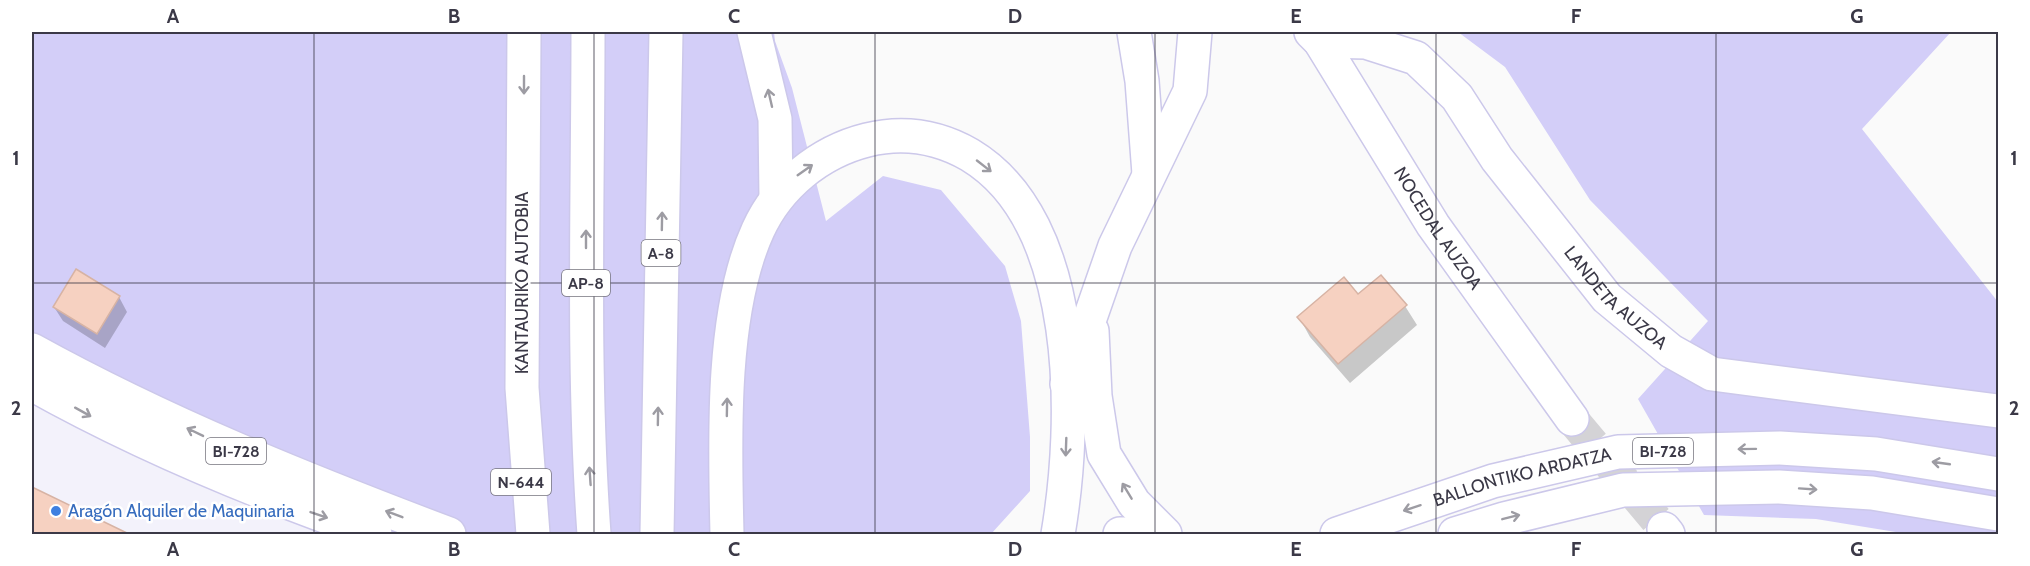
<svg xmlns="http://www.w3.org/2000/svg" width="2030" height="566" viewBox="0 0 2030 566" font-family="Cabin,sans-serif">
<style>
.built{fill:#f3f2fb}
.green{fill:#d3cef8}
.shadow{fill:#0003}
.building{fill:#f6d1c1;stroke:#d7b3a4;stroke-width:1.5}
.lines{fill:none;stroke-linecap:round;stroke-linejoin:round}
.minor-tunnel{stroke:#d4d3d6;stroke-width:33;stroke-dasharray:33 16;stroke-linecap:butt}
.minor-casing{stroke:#ccc8ea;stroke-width:36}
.major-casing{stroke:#ccc8ea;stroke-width:36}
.highway-casing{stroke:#ccc8ea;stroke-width:36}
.minor{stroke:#fff;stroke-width:33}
.major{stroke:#fff;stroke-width:33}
.highway{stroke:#fff;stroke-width:33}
.oneway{stroke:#9d9ca3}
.grid{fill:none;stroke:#3b3947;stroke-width:1.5;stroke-opacity:0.55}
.shop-dot{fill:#3f7fe0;stroke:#fff;stroke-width:2}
.labels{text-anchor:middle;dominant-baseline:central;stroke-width:5;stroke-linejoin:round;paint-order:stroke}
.shield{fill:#fff;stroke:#76747e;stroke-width:1.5}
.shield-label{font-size:16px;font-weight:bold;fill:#3b3947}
.street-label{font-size:18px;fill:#3b3947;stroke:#fff}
.shop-label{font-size:18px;fill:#366cbe;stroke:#fff;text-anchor:start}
.neatline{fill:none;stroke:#3b3947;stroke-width:2}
.grid-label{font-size:20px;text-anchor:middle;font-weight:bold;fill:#3b3947}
</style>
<rect width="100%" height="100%" fill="#fafafa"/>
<path class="built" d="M32 394 192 477 324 534H32Z"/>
<path class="green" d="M32 32H774L775 41 792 88 826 221 883 176 941 190 1005 266 1021 321 1030 437V491L991 534H324L192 477 32 394Z
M1458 32H1951L1862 129 1998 302V534H1908L1816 519 1704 515 1638 399 1708 321 1590 200 1505 67Z"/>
<path class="shadow" d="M1358 296 1405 306 1417 325 1350 383 1310 337 1299 317Z
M119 297 127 312 105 348 63 321 54 307Z
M32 488 126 534H32Z"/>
<path class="building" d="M76 269 120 296 97 334 53 307Z
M1381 275 1407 305 1338 364 1297 317 1344 277 1358 294Z
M32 487 129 534H32Z"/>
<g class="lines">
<path class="minor-tunnel" d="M1572 419 1664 529"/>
<g class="minor-casing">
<g id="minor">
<path d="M754 32 775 119 776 198"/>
<path d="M1134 32 1142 81 1149 174"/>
<path id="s1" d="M1311 32 1320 41 1433 225 1572 419"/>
<path id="s2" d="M1320 41 1366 42 1416 58 1457 97 1497 159 1607 298 1671 351 1712 374 1998 411"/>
<path d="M1092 331 1095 396 1104 454 1134 503 1165 534"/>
<path d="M1067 384 1115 246 1190 91 1195 32"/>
<path d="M1664 529 1668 534"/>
</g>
</g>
<g class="major-casing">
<g id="major">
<path d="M32 350C166 424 306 480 449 534"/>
<path d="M32 384C141 445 257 493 375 534"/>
<path d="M1120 534H1142"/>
<path id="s3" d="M1337 534 1493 481 1618 452 1780 448 1876 454 1998 474"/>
<path d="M1455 534 1504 519 1623 490 1779 487 1872 493 1998 514"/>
</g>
</g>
<g class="highway-casing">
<path id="highway" d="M524 32 522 388 533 534
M588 32C588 199 582 367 594 534
M657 534 666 32
M727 534C725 444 720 313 758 230 778 186 819 152 867 140 904 131 937 136 970 155 1081 222 1077 423 1058 534"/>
</g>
<use href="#minor" class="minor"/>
<use href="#major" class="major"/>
<use href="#highway" class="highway"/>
</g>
<defs><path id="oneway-shaft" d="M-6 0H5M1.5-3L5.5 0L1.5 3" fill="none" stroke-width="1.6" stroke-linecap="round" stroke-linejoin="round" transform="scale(1.5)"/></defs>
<g class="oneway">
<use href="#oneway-shaft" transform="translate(524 85) rotate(90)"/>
<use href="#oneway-shaft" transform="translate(770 98) rotate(-103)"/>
<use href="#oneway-shaft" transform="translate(984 166) rotate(38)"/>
<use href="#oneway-shaft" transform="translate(805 170) rotate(-35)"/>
<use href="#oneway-shaft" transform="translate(662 221) rotate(-89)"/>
<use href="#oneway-shaft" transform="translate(586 239) rotate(-90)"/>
<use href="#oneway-shaft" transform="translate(727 407) rotate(-89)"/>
<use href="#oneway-shaft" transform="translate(83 412) rotate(29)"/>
<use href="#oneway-shaft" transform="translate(658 416) rotate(-89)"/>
<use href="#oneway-shaft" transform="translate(195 432) rotate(-154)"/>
<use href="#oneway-shaft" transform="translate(1066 447) rotate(92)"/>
<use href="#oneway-shaft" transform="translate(1747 449) rotate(179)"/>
<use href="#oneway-shaft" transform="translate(1941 463) rotate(-172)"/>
<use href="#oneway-shaft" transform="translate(590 476) rotate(-94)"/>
<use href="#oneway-shaft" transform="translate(1808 489) rotate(4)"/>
<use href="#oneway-shaft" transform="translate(1127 491) rotate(-121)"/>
<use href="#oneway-shaft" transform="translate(1412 508) rotate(162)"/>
<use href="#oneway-shaft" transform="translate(394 514) rotate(-159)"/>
<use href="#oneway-shaft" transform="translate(319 515) rotate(19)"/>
<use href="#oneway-shaft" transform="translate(1511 517) rotate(-14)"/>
</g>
<path class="grid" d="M314 32V534M594 32V534M875 32V534M1155 32V534M1436 32V534M1716 32V534M32 283H1998"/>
<circle class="shop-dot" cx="56" cy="511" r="6"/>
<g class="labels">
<g class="shield">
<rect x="641.5" y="240" width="39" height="26" rx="4.5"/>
<rect x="562" y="270" width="48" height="26" rx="4.5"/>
<rect x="206" y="438" width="60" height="26" rx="4.5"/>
<rect x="1633" y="438" width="60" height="26" rx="4.5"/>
<rect x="491" y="469" width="60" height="26" rx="4.5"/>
</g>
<g class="shield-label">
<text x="661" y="253">A-8</text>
<text x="586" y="283">AP-8</text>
<text x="236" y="451">BI-728</text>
<text x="1663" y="451">BI-728</text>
<text x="521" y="482">N-644</text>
</g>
<g class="street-label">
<text stroke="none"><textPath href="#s1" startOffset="234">NOCEDAL AUZOA</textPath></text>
<text transform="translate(522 283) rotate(-90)">KANTAURIKO AUTOBIA</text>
<text stroke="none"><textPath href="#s2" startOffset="412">LANDETA AUZOA</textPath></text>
<text stroke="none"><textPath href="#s3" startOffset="194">BALLONTIKO ARDATZA</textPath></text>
</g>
<g class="shop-label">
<text x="68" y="511">Aragón Alquiler de Maquinaria</text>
</g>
</g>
<rect width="2030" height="566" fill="none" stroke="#ffffff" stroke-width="66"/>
<rect x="33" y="33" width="1964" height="500" class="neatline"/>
<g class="grid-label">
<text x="173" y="23">A</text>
<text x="454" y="23">B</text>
<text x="734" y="23">C</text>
<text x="1015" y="23">D</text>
<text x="1296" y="23">E</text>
<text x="1576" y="23">F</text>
<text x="1857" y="23">G</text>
<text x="16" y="165">1</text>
<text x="2014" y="165">1</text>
<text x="16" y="415">2</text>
<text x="2014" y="415">2</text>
<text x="173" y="556">A</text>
<text x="454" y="556">B</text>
<text x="734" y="556">C</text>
<text x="1015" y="556">D</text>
<text x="1296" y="556">E</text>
<text x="1576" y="556">F</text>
<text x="1857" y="556">G</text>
</g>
</svg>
